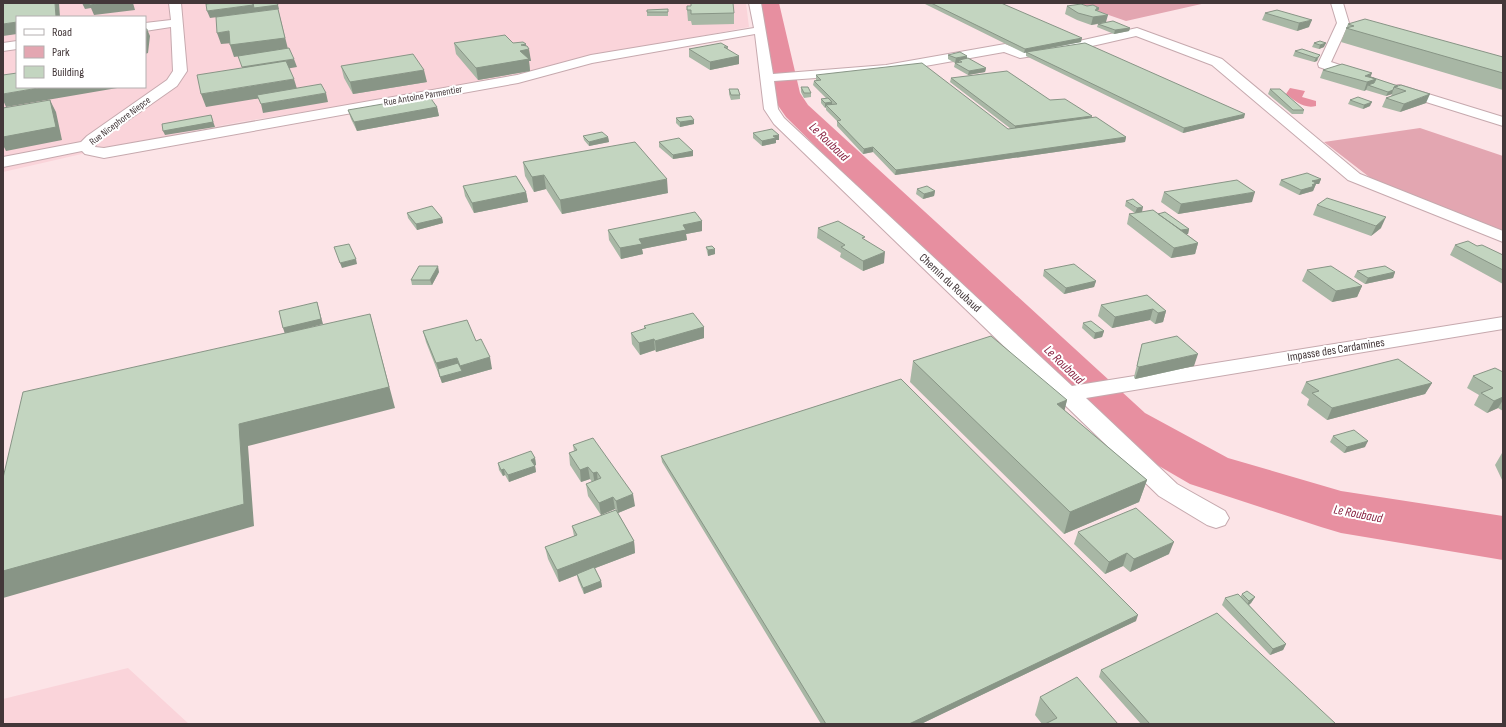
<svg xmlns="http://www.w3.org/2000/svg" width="1506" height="727" viewBox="0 0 1506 727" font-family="'Sofia Sans Condensed',sans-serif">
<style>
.built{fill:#fad4da;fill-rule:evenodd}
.green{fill:#e3a6b1}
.water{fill:#e78fa0}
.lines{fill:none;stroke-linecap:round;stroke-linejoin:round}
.river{fill:#e78fa0;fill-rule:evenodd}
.minor-casing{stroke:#c6a9ae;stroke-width:2}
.minor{fill:#fff;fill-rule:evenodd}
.wall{fill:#a8b7a5}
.shaded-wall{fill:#889586}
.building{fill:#c3d5c0;stroke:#889586}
.labels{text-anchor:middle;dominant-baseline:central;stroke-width:4;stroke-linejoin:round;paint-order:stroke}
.far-street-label{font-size:10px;fill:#433739;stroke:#fff}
.street-label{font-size:12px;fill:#433739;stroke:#fff}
.water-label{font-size:13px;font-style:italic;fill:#892342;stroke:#fff}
</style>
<rect width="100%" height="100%" fill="#fce4e7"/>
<path class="built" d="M3 3H746L749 27 601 55 474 85 240 122 121 145 3 172ZM17 17H145V87H17Z
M128 668 189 724H3V699Z"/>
<path class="green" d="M1074 3H1206L1126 21Z
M1420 128 1503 156V231L1377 183 1324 142Z"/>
<path class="water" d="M1290 88 1305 91 1302 97 1316 101V106C1304 109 1295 101 1286 94Z"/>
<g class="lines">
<path class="river" d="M755 3H779L800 93 808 105 1145 413 1228 458 1341 491 1503 516V560L1341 533 1321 527 1190 484 1109 437 786 117 770 94Z"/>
<g class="minor-casing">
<path id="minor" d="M169 3H181L187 71 177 86 97 142 95 147 104 148 517 75 591 55 754 28 749 3H761L773 74 886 65 1005 44 1021 50 1079 41 1137 28 1222 59 1360 174 1503 231V242L1348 180 1212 65 1136 36 1079 49 1020 58 1004 52 886 73 774 81 778 109 784 118 1072 386 1503 317V329L1086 398 1177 484 1225 511 1229 518 1225 525 1216 528 1207 525 1159 496 774 124 764 109 755 34 592 63 518 83 104 158 85 154 82 151 3 167V157L81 142 87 136 167 80 173 71 171 27 145 31V23L171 20Z
M1331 3H1343L1349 23 1331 62 1364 73 1366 76 1364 79H1354L1319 67 1318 64 1337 23Z
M17 41V49L3 51V43Z
M1399 85 1503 117V126L1394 92 1392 89 1394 86Z"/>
</g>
<use href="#minor" class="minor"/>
</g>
<path class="wall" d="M925 3H1001L1081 42 1045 49 1244 118 1183 133 1026 56V52L1024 53 925 4Z
M691 6 734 13V24L692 25 691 21H688L687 10Z
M1067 6 1098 9V11L1106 22 1130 28 1129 31 1114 34 1097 27 1098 24 1091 25 1077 20 1065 14Z
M668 9V16H647V10Z
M1277 10 1309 27 1297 31 1262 20 1265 13Z
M1348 24 1503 57V90L1341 42Z
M1320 41 1324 47 1319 49 1312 47 1314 43Z
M454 43H513L526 46 531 61H529L530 71 478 80 456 54Z
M728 47V50L739 64 710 70 689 57V49Z
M1295 51 1320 55 1317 61 1314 62 1293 56Z
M948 55 967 59 986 68 985 72 968 75 954 67 955 63 958 62H959L955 63 948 59Z
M341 66 427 82 353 94 344 78Z
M1323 70 1370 77 1398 86 1426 103 1400 112 1382 107 1386 98 1391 96 1392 94 1386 96 1366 90 1364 91 1320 78Z
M816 75 1008 129H1011L950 82 951 78 1050 100 1091 118 1126 137 1125 142 895 175 873 152 863 154 837 126V121L826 110V107L825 108 821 103V99L826 98 813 85 814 81 816 80Z
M801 87 811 93V97L804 98 801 92Z
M729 89 740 95V99L731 100 729 94Z
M1270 89 1304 110 1303 114H1292L1268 94Z
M1350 100 1370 106 1363 109 1348 104Z
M437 107 439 116 357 131 351 119 348 110Z
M676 118 694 120V124L680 127 676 123Z
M753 133 779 135V140H776V143L762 146 753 138Z
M583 136 608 137 609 142 589 146 584 140Z
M659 142 693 151V156L673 159 659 147Z
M523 162 668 193 562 214 546 189 534 192 525 176Z
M1321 179 1319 184H1316L1313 191 1299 195 1279 185 1281 180Z
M463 186 526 192 528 202 474 213 465 196Z
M917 189 935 191 934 196 923 199 916 194Z
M1164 192 1252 202 1178 214 1161 202Z
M1126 201 1142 212 1158 214 1189 229 1188 234H1186L1198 243 1195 254 1171 258 1127 224 1129 214 1135 213 1125 206Z
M1317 205 1381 228 1371 236 1313 215Z
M407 213 442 218 443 223 417 230 408 218Z
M702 221V231L686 234 687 240 642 249 643 254 621 259 609 240 608 230Z
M818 228 865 240 884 263 863 271 840 257 841 253 817 238Z
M1455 245 1477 246 1503 255V284L1450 255Z
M706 247 715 254 708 256 707 252Z
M1044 270 1096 281 1094 287 1064 294 1043 276Z
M1307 270 1362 286 1357 297 1332 302 1302 281Z
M1357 271 1395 272 1393 278 1365 284 1354 277Z
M439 272 432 285H412L411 280Z
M1147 295 1166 311 1163 322 1155 324 1150 320 1112 328 1098 316 1101 305Z
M1083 323 1104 331 1102 337 1094 339 1082 328Z
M644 326 704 327V338L656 352 655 350 640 355 632 344 631 333 644 329Z
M423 331 476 341 492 369 442 383 439 375 426 342Z
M1142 344 1194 366 1135 379 1134 377Z
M913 361 1067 400 1064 410 1147 480 1139 502 1064 534 910 382Z
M1503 372V411L1498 408 1487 413 1474 405 1479 395 1467 388 1473 376Z
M1306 382 1432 383 1425 394 1327 420 1307 405 1309 399 1301 393Z
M1333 436 1365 447 1344 453 1330 442Z
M573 445 635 506 618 513 634 541 635 553 595 568 601 581 602 587 584 594 578 580 577 575 559 582 548 559 545 547 574 536 572 526 616 510 615 509 601 515 588 496 586 484 592 482 590 479 581 482 570 465 569 453 574 451Z
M1502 453H1503V482L1495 465Z
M661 456 1136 621 921 724H821L662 462Z
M535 458 536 465H535L536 472 509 482 505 475 503 476 499 470 498 463Z
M1078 532 1169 554 1130 572 1123 566 1105 574 1074 544Z
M1242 594 1255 597 1251 603 1249 605 1286 644 1283 650 1270 655 1222 605 1225 598 1240 597Z
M1101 670 1336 724H1141L1099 677Z
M1040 697 1118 724H1042L1035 715Z"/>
<path class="shaded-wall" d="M55 3H59L60 17H56Z
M82 3H133L135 10 94 15 91 8 85 9Z
M253 5H278L279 9 210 18 207 11Z
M278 9 288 49 234 57 230 45Z
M1108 15 1106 22 1091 25 1093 17Z
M1312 20 1309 27 1297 31 1299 23Z
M17 22V34L3 36V24Z
M1130 28 1129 31 1114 34 1115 30Z
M147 29 150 36 148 53 145 54V45Z
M229 31 233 43 221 44 217 33Z
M1082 38 1081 42 1024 53 1025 49Z
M1326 43 1324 47 1319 49 1320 45Z
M526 44V50L529 49 531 61H529L530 71 478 80 476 68 520 51 521 45Z
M739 56V64L710 70V62Z
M967 56V60H959V62L955 63 956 58Z
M1318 57 1317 61 1314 62 1316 58Z
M294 59 297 67 245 76 242 67Z
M986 68 985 72 968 75 969 71Z
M424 70 427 82 353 94 350 82Z
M1372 73 1369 81 1376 79 1372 87 1368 85 1366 90 1364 91 1367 82 1365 76Z
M294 79 298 92 206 107 201 94Z
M44 87H123L6 107 3 100V94Z
M1393 90 1392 94 1386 96 1388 92Z
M326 93 328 102 263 113 261 104Z
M1430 94 1426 103 1400 112 1404 104Z
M50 100 56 112 62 140 6 151 3 145V137Z
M832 102V107L826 105V107L825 108V103Z
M1372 102 1370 106 1363 109 1364 105Z
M437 107 439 116 357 131 354 122Z
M1245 114 1244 118 1183 133 1184 128Z
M211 115 215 127 165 135 163 131Z
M1092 116 1091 121 1015 131V126Z
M694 120V124L680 127V122Z
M779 135V140H776V143L762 146V141L773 136Z
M608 137 609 142 589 146V142Z
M1126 137 1125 142 895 175 896 170Z
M873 147V152L863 154 864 149Z
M693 151V156L673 159V155Z
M544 175 546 189 534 192 532 177Z
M667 179 668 193 562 214 560 200Z
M1321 179 1319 184H1316L1313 191 1299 195 1301 190 1312 181Z
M935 191 934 196 923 199 924 194Z
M526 192 528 202 474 213 472 203Z
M1255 192 1252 202 1178 214 1181 204Z
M1143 207 1142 212 1135 213 1137 208Z
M1386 217 1381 228 1371 236 1376 226Z
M442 218 443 223 417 230 416 224Z
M702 221V231L686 234 687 240 642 249 643 254 621 259 620 248 639 239 683 225Z
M1189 229 1188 234 1174 236 1176 231Z
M1198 243 1195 254 1171 258 1174 248Z
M715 249V254L708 256V250Z
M885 252 884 263 863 271V261Z
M356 259 357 264 342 268 340 263Z
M438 266 439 272 432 285 430 280Z
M1395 272 1393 278 1365 284 1368 278Z
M1096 281 1094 287 1064 294 1066 288Z
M1362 286 1357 297 1332 302 1336 291Z
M317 302 323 324 285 334 283 328Z
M1153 309 1150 320 1112 328 1115 317Z
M1166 311 1163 322 1155 324 1158 313Z
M370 314 395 408 248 446 254 526 3 598V571L239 424Z
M704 327V338L656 352 655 341Z
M1104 331 1102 337 1094 339 1095 333Z
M654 339 655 350 640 355 639 343Z
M1198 354 1194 366 1135 379 1139 367Z
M490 357 492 369 442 383 440 377 462 371 460 366Z
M457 358 460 369H438L436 363Z
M1432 383 1425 394 1327 420 1332 408Z
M1503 397V400L1498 408 1487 413 1494 401Z
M1067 400 1062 421 1057 404Z
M1368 441 1365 447 1344 453 1347 447Z
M535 458 536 465 533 466 531 460Z
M535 466 536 472 509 482 508 475Z
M588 467 590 479 581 482 580 470Z
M504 469 505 475 503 476 501 470Z
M597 472 598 484 595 485 593 473Z
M1147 480 1139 502 1064 534 1070 512Z
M633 494 635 506 618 513 616 501Z
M613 497 615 509 601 515 599 503Z
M634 541 635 553 577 575V574V575L559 582 557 570Z
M1174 542 1169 554 1130 572 1134 559Z
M1127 553 1123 566 1105 574 1109 562Z
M601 581 602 587 584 594 583 588Z
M1255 597 1251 603 1246 607 1249 601Z
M1138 615 1136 621 921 724H909Z
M1286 644 1283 650 1270 655 1273 649Z"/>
<path class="building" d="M3 3H55L56 17H17V22L3 24Z
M89 3H103L90 5Z
M214 3H253V5L207 11 206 4Z
M253 3H277L278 5 254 8Z
M691 3H733L734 13 691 14V10H687V6H691Z
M931 3H1001L1082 38 1025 49Z
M1081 4 1087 6 1093 5 1099 8H1096L1099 9 1095 10 1108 15 1093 17 1078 13 1067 6Z
M278 9 285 38 230 45 229 31 217 33 216 17Z
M668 9V12H647V10Z
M1277 10 1312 20 1299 23 1265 13Z
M1365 19 1503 57V73L1346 28 1354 26 1348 24Z
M1113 21 1130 28 1115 30 1098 24Z
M145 29H147L145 45Z
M505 35 513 43 523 42 526 44 521 45 527 46 529 49 520 51 529 59 476 68 454 43Z
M1320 41 1326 43 1320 45 1314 43Z
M721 43 728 47H724L739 56 710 62 689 49Z
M1085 43 1245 114 1184 128 1026 52Z
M289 48 294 59 242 67 238 56Z
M1302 49 1320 55 1318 57 1316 58 1295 51Z
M960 52 967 56 956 58 948 55Z
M413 54 424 70 350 82 341 66Z
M968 58 986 68 969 71 955 63 962 62 959 60Z
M286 61 294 79 201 94 197 75Z
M922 63 1008 129 1096 117 1126 137 896 170 873 147 864 149 837 121 841 120 826 105 837 104 814 81 821 80 816 75Z
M1342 64 1372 73 1365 76 1376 79 1367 82 1323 70Z
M1007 71 1050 100 1065 99 1092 116 1015 126 951 78Z
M17 73V87H44L3 94V75Z
M1370 77H1371L1398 86 1394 87 1393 90 1388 92 1368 85 1374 83 1376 79Z
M321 84 326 93 261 104 257 95Z
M1401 85 1430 94 1404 104 1386 98 1406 91 1394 87Z
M801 87H808L811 93H804Z
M729 89H738L740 95H731Z
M1270 89H1280L1304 110H1293Z
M429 96 437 107 354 122 348 110Z
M1358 97 1372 102 1364 105 1350 100Z
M828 98 832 102 825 103 821 99Z
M50 100 56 127 3 137V108Z
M211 115 213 122 163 131 162 124Z
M691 116 694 120 680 122 676 118Z
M772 129 779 135 773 136 776 138 762 141 753 133Z
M602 132 608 137 589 142 583 136Z
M679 138 693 151 673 155 659 142Z
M635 142 667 179 560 200 544 175 532 177 523 162Z
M1307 173 1321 179 1312 181 1316 183 1312 185 1315 186 1301 190 1281 180Z
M516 176 526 192 472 203 463 186Z
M1237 180 1255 192 1181 204 1164 192Z
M927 186 935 191 924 194 917 189Z
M1327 198 1386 217 1376 226 1317 205Z
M1133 199 1143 207 1137 208 1126 201Z
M432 206 442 218 416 224 407 213Z
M1153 210 1198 243 1174 248 1129 214Z
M695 212 702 221 683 225 686 230 639 239 642 244 620 248 608 230Z
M1165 212 1189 229 1181 230 1158 214Z
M838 221 865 237 862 238 885 252 863 261 841 247 845 245 818 228Z
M1468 241 1477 246 1482 245 1503 255V270L1455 245Z
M349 244 356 259 340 263 334 247Z
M712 246 715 249 708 250 706 247Z
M1074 264 1096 281 1066 288 1044 270Z
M419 266H438L430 280H411Z
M1331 266 1362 286 1336 291 1307 270Z
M1385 266 1395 272 1368 278 1357 271Z
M1147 295 1166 311 1158 313 1153 309 1115 317 1101 305Z
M317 302 321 319 283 328 279 311Z
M693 313 704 327 655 341 654 339 639 343 631 333 646 328 644 326Z
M370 314 389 387 239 424 244 504 3 571V478L23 392Z
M467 320 476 341 481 339 490 357 460 366 457 358 436 363 423 331Z
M1091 321 1104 331 1095 333 1083 323Z
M991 336 1067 400 1057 404 1147 480 1070 512 913 361Z
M1177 336 1198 354 1139 367 1137 366 1142 344Z
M1398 359 1432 383 1332 408 1312 393 1319 391 1306 382Z
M458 363 462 371 440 377 438 369Z
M1495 368 1503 372V397L1494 401 1481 393 1493 388 1473 376Z
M901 379 1138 615 909 724H826L661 456Z
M1354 430 1368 441 1347 447 1333 436Z
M593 438 633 494 616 501 613 497 599 503 586 484 601 478 597 472 593 473 588 467 580 470 569 453 577 450 573 445Z
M531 451 535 458 531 460 535 466 508 475 504 469 501 470 498 463Z
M1136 508 1174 542 1134 559 1127 553 1109 562 1078 532Z
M616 510 634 541 557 570 545 547 577 535 572 526Z
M594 567 601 581 583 588 577 574Z
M1247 591 1255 597 1249 601 1242 594Z
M1238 594 1286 644 1273 649 1225 598Z
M1217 613 1336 724H1150L1101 670Z
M1077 677 1118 724H1045L1057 718 1040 697Z"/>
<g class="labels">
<g class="far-street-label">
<text transform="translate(423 96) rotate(-10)">Rue Antoine Parmentier</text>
<text transform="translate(120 121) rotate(-37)">Rue Nicephore Niepce</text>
</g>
<g class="street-label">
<text transform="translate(950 283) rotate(43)">Chemin du Roubaud</text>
<text transform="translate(1336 350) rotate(-9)">Impasse des Cardamines</text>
</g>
<g class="water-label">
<text transform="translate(829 142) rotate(44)">Le Roubaud</text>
<text transform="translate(1064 365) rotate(44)">Le Roubaud</text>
<text transform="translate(1358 514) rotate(11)">Le Roubaud</text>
</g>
</g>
<rect width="1506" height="727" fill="none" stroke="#433739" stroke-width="8"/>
<rect x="16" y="16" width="130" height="72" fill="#ffffff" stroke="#b4afb0"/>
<rect x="24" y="29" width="20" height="6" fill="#ffffff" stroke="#b4afb0"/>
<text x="52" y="36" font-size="12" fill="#433739">Road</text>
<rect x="24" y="46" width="20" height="12" fill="#e3a6b1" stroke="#b4afb0"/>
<text x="52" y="56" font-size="12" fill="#433739">Park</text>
<rect x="24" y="66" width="20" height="12" fill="#c3d5c0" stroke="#b4afb0"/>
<text x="52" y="76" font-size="12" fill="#433739">Building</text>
</svg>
